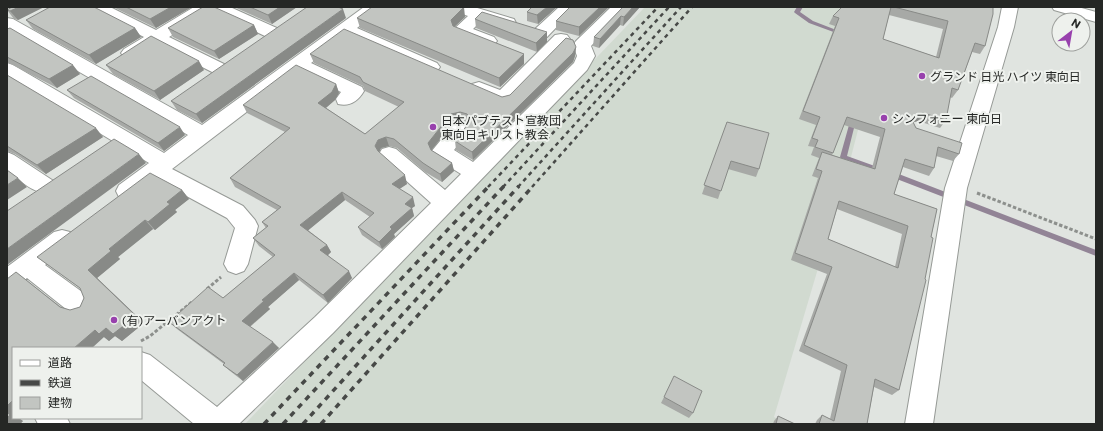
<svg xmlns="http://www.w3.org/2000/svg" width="1103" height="431" viewBox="0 0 1103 431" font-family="Commissioner,'Noto Sans JP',sans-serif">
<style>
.built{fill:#d1dad0}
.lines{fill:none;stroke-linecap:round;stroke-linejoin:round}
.stream{fill:#928496;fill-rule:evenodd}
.minor-casing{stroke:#969a96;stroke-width:2}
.path{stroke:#8d908d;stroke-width:3;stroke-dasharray:3.5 2;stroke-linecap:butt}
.minor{fill:#fff;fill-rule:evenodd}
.rail-far1{stroke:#474947;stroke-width:2.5;stroke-dasharray:4 4;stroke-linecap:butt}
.rail{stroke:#474947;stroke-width:3.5;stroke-dasharray:5.5 5.5;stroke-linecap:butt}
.wall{fill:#a7a9a6;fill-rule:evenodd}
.shaded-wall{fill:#888a87}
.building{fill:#c2c5c1;stroke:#888a87;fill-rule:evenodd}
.poi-dot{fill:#9841ad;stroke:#eef1ed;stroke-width:1.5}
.labels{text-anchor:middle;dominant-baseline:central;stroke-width:4;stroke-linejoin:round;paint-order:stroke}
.poi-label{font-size:12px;fill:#252725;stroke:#eef1ed;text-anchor:start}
</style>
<rect width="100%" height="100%" fill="#e0e4e0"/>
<path class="built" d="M645 7H892L881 41 851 157 774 417 788 424H245Z"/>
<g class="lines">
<path class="stream" d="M797 7H803L800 12 813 21 844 33 841 35 839 34 809 23 795 13 794 12Z
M851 118H855L856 120 847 156 883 169 884 171 883 173H879L841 159 840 157Z
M891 171 1096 250V256L889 176 888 174 889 172Z"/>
<g class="minor-casing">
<path id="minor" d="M89 7H110L156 30 194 7H230L279 29 282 33 279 37 273 38 267 37 212 11 169 37 226 65 229 69 226 73 220 75 214 73 157 44C147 51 136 60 124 57L121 53 124 49 144 37 91 10Z
M364 7H383L357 28 437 63 440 67 437 71 431 73 425 71 347 36 311 63 362 87 364 91C358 101 350 107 338 104L336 99 341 92 299 72 172 169 243 206 255 220 258 226 248 264 244 271 236 274 228 271 224 264 235 228 227 218 157 180C145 189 134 202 119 197L116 191 119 185 149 163 7 77V63L13 65 164 153 188 135 7 30V18L13 19 202 125Z
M449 7H474L514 19 516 23 514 27 508 28 482 20 473 29 494 37 497 41 494 45 488 46 482 45 455 34 453 30 468 16 451 10Z
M559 7H576L547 37 541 38 535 37 532 33 535 29Z
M611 7H628L591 46 595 56 587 70 333 333 239 424H194L141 380V352L150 355 217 407 315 317 431 203 382 159 379 154 382 149 389 147 396 149 445 190 461 174 434 157 431 152 454 124 461 122 468 124 471 129 454 150 473 162 574 63 577 56 573 45 576 41Z
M1002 7H1018L1014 27 967 188 933 424H905L945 188 998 27Z
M1052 7H1078L1096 12V22L1054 10Z
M561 34 567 35 570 39 567 43 510 103 503 104 472 92 470 88 472 84 479 82 500 90 555 35Z
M7 152 14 155 52 180 56 186 52 192C36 197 20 180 7 170Z
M62 230 70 232 73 239 70 246 45 265 89 297 92 305 89 313 80 316 71 313 27 278 15 287 7 290V267L54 232Z
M35 418H67L70 424H38Z"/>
</g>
<path class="path" d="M977 193 1096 239
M207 289 221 277
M141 341 150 336 192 302"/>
<use href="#minor" class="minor"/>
<path class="rail-far1" d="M488 187 658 7
M503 187 669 7
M518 187 681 7
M532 187 692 7"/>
<path class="rail" d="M264 424 489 186
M283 424 504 186
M303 424 519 186
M321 424 533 186"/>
</g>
<path class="wall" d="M12 7H44L18 20 14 19 7 10Z
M113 7H192L156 28Z
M234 7H297L272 24Z
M557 7 538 24 527 21V12Z
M570 7H609L579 36 556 30V21Z
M623 7H640L623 26 620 25 599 48 593 46 594 37Z
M842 7H993L985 46 980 54 972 52 958 90 952 98 950 97 946 120 940 128 918 121 913 122 916 128 959 154 953 161 936 156 934 168 929 176 903 167 894 194 937 209 899 390 892 395 874 387 867 424H815L817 420 822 415 830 419 841 371 799 351 827 274 791 260 818 178 812 176 819 158 811 155 814 147 808 146 816 125 799 119 835 26 829 24 833 16ZM889 15 943 29 936 57 883 39ZM844 125 880 137 872 168 832 155ZM837 209 902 234 895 267 828 239Z
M465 17 454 27 524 54V64L500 87 360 28 357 18Z
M346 18 202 123 177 110 171 101Z
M475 19 547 42 537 52 476 28Z
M26 20 135 28 141 37 96 64 33 29Z
M254 25 258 34 219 59 173 37 168 28Z
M7 29 80 74 57 88 7 62Z
M576 47 575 56 573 62 473 160 456 150 455 141 469 123 461 121 453 123 431 150 452 163 454 171 442 182 425 172 397 148 389 146 381 148 379 152 407 184 399 189 415 206 412 208 414 216 394 234 395 237 382 249 362 235 358 227 370 217 345 200 308 230 327 245 331 252 328 255 352 278 328 303 299 280 268 307 270 309 250 327 279 348 243 381 230 371 223 365 224 364 177 329 169 322 223 298 273 257 259 246 253 238 266 228 262 222 277 210 235 187 230 178 285 132 247 113 243 105 336 84 339 93 335 100 326 108 365 134 399 107 365 91 363 86 314 63 310 54 502 97 510 95Z
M106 65 204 70 160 100 113 74Z
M7 75 103 137 46 174 15 154 7 151Z
M67 90 185 135 164 151 74 98Z
M727 122 759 169 756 177 728 169 718 199 702 194Z
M182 190 189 199 175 210 177 212 155 230 153 229 118 257 120 259 97 278 144 323 122 341 115 336 109 341 104 337 13 348V418L23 421 20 424H7L16 272 61 307 70 310 80 307 84 298 81 289 37 257Z
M664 397 693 413 689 418 661 403Z
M778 416 795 424H773L774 421Z"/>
<path class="shaded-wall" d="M19 7H44L18 20 10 11Z
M171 7H192L156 28 150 19Z
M280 7H297L272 24 268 15Z
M464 7 465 17 452 29 451 20Z
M547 7H557L538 24 537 15Z
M600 7H609L579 36V27Z
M633 7H640L623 26 624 17Z
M343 9 346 18 202 123 196 114Z
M621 16 620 25 599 48 600 39Z
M254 25 258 34 219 59 214 51Z
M135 28 141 37 96 64 89 55Z
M547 32V42L537 52 536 43Z
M576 47 575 56 573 62 473 160 472 152Z
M524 54V64L500 87 499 78Z
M199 61 204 70 160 100 154 91Z
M73 65 80 74 57 88 49 79Z
M336 84 339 93 335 100 321 112 318 103Z
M460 112 461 121 453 123 430 152 428 143 451 114Z
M923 113 918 121 911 123 916 115Z
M180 127 185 135 164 151 158 143Z
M96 128 103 137 46 174 37 165Z
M386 137 389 146 381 148 378 155 375 146 378 140Z
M139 154 146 163 7 265V249Z
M452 163 454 171 442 182 440 174Z
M405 175 407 184 395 192 392 184Z
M18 178 27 187 7 200V185Z
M182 190 189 199 175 210 177 212 155 230 148 222 167 202Z
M342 192 345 200 305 233 300 225Z
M413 197 415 206 412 208 414 216 394 234 395 237 382 249 379 242 390 227 405 204Z
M145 220 153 229 118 257 120 259 97 278 144 323 122 341 115 336 109 341 104 337 92 348H74L95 330 88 270 109 249Z
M327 245 331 252 325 258 320 250Z
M349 271 352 278 328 303 323 295Z
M294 273 299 280 268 307 270 309 248 328 242 321 262 300Z
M273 342 279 348 243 381 237 375Z
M13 400V418H19L23 421 20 424H7V406Z"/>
<path class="building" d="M12 7H19L10 11 7 10Z
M50 7H94L135 28 89 55 26 20Z
M126 7H171L150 19Z
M203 7H214L254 25 214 51 168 28Z
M250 7H280L268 15Z
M307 7H338L343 9 196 114 171 101Z
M372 7H464L451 20 453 26 524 54 499 78 357 18Z
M532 7H547L537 15 527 12Z
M570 7H600L579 27 556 21Z
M623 7H633L624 17 621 16 600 39 594 37Z
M842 7H891L883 39 939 58 948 21 894 7H993V14L985 46 975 43 958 90 952 88 946 120 923 113 916 115 912 120 916 128 962 143 959 154 938 147 934 168 905 159 894 194 937 209 931 237 933 238 925 279 926 280 899 390 875 379 867 424H819L822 415 834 421 847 365 804 345 832 267 795 253 822 171 816 169 822 152 875 169 885 129 847 117 833 153 815 147 818 140 812 138 820 117 803 111 839 18 833 16ZM839 201 908 226 898 268 828 239Z
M482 12 547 32 536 43 475 19Z
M10 28 73 65 49 79 7 57V29Z
M344 29 502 97 510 95 566 38 573 40 576 47 573 53 472 152 455 141 471 120 467 114 460 112 451 114 428 143 431 150 452 163 440 174 423 163 394 139 386 137 378 140 375 146 378 151 405 175 392 184 413 197 405 204 412 208 390 227 392 229 379 242 358 227 374 213 342 192 300 225 327 245 320 250 349 271 323 295 294 273 262 300 264 301 242 321 273 342 237 375 223 365 225 363 169 322 208 287 223 298 275 255 253 238 268 226 262 222 281 207 230 178 290 128 243 105 296 65 336 84 332 92 318 103 365 134 404 102 363 82 360 77 310 54Z
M151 36 199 61 154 91 106 65Z
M7 75 96 128 37 165 7 146Z
M91 76 180 127 158 143 67 90Z
M727 122 769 133 759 169 731 161 721 191 704 185Z
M114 139 139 154 7 249V211Z
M7 170 18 178 7 185Z
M150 173 182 190 167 202 170 204 148 222 145 220 109 249 111 251 88 270 136 316 113 334 106 328 99 334 95 330 74 348H13V400L7 406V279L16 272 60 307 70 310 80 307 84 298 80 288 37 257Z
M674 376 702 391 693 413 664 397Z
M7 412 10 415 7 418Z
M778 416 795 424H776Z"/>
<g class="poi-dot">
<circle cx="922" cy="76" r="4"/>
<circle cx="884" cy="118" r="4"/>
<circle cx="433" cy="127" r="4"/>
<circle cx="114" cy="320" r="4"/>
</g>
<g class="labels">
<g class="poi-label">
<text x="930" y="76">グランド 日光 ハイツ 東向日</text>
<text x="892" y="118">シンフォニー 東向日</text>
<text x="441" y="120">日本パブテスト宣教団<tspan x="441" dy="14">東向日キリスト教会</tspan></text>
<text x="122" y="320">(有)アーバンアクト</text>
</g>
</g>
<rect width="1103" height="431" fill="none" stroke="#252725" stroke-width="16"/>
<rect x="12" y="347" width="130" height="72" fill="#eef1ed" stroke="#9ea09d"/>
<rect x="20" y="360" width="20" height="6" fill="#ffffff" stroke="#9ea09d"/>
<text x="48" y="367" font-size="12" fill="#252725">道路</text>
<rect x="20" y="380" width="20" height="6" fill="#474947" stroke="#9ea09d"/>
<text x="48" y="387" font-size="12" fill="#252725">鉄道</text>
<rect x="20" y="397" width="20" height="12" fill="#c2c5c1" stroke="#9ea09d"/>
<text x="48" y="407" font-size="12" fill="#252725">建物</text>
<g transform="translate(1071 32) rotate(31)"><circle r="19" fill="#eef1ed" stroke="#9ea09d"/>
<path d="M0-3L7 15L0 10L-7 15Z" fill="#9841ad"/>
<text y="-6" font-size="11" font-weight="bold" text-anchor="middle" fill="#252725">N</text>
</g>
</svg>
